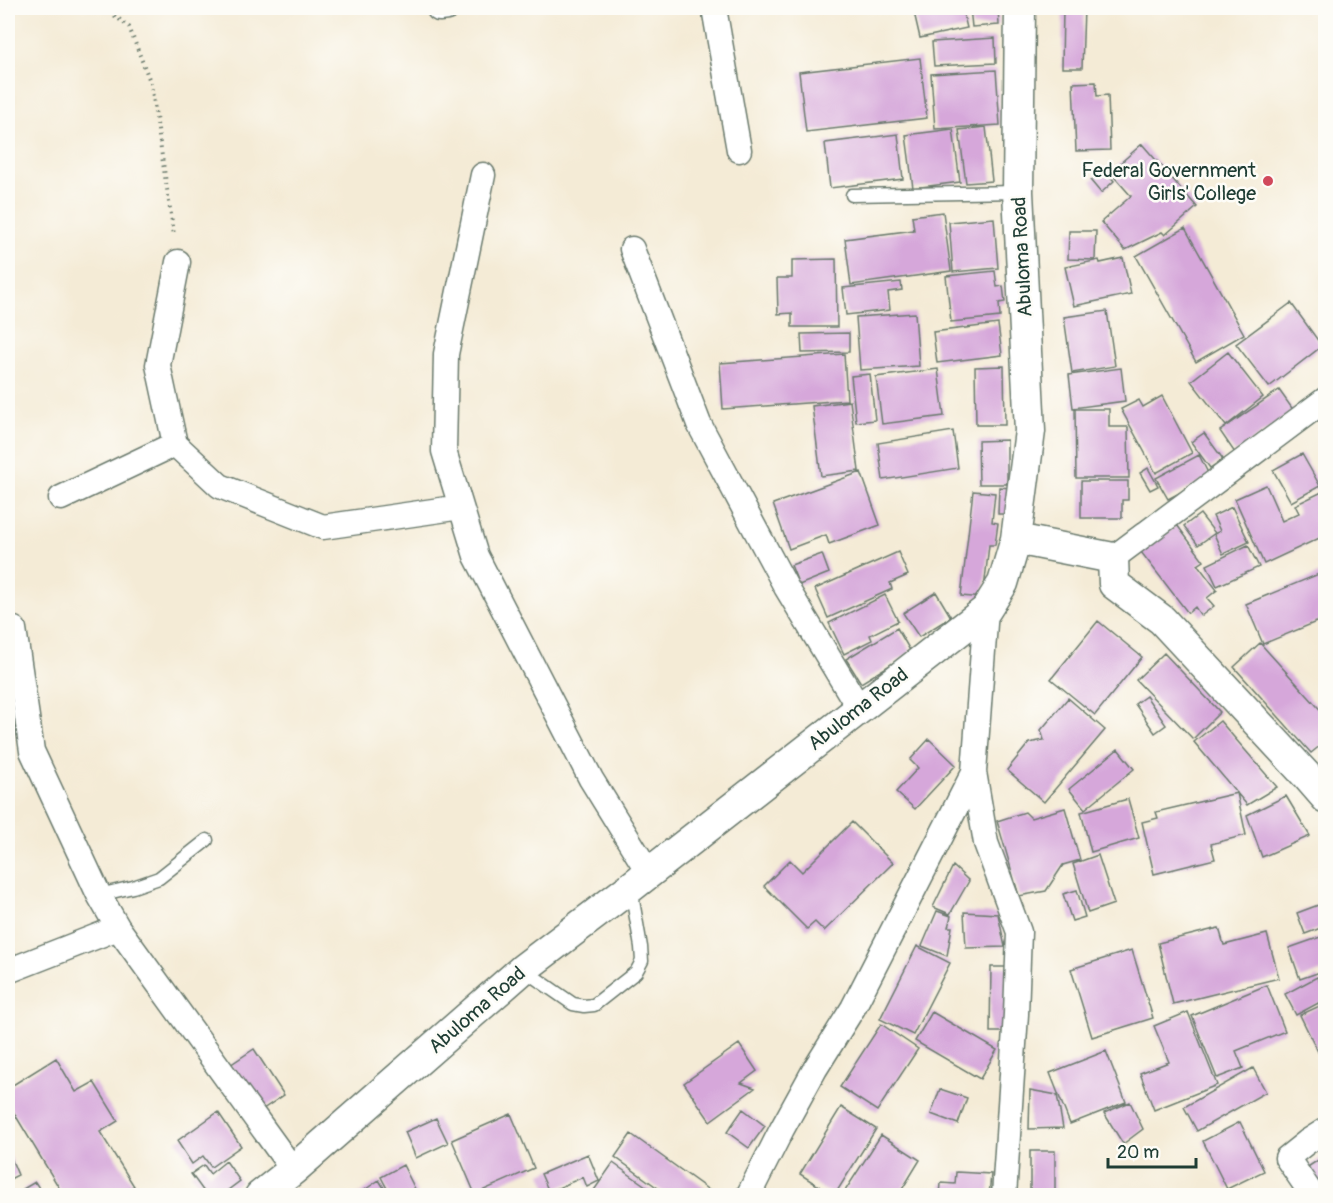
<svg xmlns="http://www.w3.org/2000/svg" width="1333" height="1203" viewBox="0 0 1333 1203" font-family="Pangolin,sans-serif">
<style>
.building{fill:#d6a7da}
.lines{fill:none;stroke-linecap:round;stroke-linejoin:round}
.service-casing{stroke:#6a7a6d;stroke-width:15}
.minor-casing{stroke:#6a7a6d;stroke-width:27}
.tertiary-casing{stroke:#6a7a6d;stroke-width:33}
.path{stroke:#6a7a6d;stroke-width:4;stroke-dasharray:1.5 4.5;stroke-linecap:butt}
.service{stroke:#fff;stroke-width:12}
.minor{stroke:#fff;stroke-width:24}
.tertiary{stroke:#fff;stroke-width:30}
.poi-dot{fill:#d1495b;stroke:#fdfcf7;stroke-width:2}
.labels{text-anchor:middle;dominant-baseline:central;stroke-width:5;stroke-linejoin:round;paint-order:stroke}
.poi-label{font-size:20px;fill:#1f3d34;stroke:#fdfcf7;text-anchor:end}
.street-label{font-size:20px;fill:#1f3d34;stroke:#fdfcf7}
</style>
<rect width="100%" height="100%" fill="#fdfcf7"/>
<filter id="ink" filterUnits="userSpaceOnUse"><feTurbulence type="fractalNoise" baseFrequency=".0167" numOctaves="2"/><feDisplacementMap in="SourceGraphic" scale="12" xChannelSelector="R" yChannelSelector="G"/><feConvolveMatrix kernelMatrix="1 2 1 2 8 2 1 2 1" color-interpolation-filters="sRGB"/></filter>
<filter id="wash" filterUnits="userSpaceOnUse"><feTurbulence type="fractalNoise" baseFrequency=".008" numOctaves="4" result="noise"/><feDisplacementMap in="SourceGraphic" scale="24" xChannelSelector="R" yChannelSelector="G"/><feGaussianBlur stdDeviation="1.35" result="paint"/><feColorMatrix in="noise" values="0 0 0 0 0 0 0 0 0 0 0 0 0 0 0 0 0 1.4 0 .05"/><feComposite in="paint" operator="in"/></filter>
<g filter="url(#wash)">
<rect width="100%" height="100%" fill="#f4ebd6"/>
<g id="blocks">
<path class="building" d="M913 8H962L967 28 920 38Z
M970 8H998L999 25 972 27Z
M1063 8H1084L1082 68H1062Z
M995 38 996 63 934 66 932 42Z
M920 58 927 118 806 132 799 72Z
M996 70 1000 125 935 129 931 74Z
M1096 82 1097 96 1108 95 1110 150 1076 151 1073 83Z
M986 127 992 181 966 183 959 130Z
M953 129 960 182 913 188 906 135Z
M898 134 903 179 830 188 825 143Z
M1142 144 1197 207 1165 235 1162 232 1125 250 1101 222 1131 196 1110 172Z
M1104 169 1114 181 1101 193 1091 181Z
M943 212 951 271 851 285 845 239 914 230 912 216Z
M994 218 998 268 953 272 949 222Z
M1185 228 1244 334 1196 362 1136 256Z
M1069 231H1096L1095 260 1068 259Z
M1123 258 1131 294 1074 306 1065 267 1099 260 1100 263Z
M836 259 837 327H792V313L778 314 777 278H792V260Z
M995 271 997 287 1003 286 1005 302 999 303 1000 317 951 322 946 276Z
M901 282 902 290 888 292 890 310 846 315 843 288Z
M1291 303 1322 346 1269 387 1236 344Z
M1107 311 1115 366 1072 373 1064 317Z
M915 313 919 366 860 370 856 317Z
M998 324 1002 355 937 363 933 332Z
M849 333V352L802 353 801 334Z
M1228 352 1263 397 1226 426 1191 381Z
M844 354 847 400 723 409 720 363Z
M1004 366 1005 425H976L975 367Z
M1121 368 1125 401 1073 408 1069 375Z
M938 369 944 416 882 424 876 377Z
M870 374 875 420 856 422 851 376Z
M1279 390 1294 411 1235 453 1220 431Z
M1162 396 1192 453 1156 473 1121 409 1139 400 1143 407Z
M850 401 859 471 821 476 812 406Z
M1075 409H1109V427H1128L1129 478H1076Z
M953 431 958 468 883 480 878 443Z
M1204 433 1223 459 1210 468 1191 442Z
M1007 440V484H979L978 441Z
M1302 454 1320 486 1291 502 1273 470Z
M1199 455 1210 477 1168 499 1156 478Z
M1148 468 1158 486 1150 490 1140 473Z
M861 472 880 525 829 544 826 535 789 549 773 504Z
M1081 481H1128V500H1122V518H1081Z
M1266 485 1282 521 1299 513 1295 505 1324 491 1326 494V535L1264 564 1235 499Z
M999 487 1011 488 1008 514H998Z
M973 491 995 493 992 522 998 523 995 545H989L983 598 961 596Z
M1232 507 1249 542 1223 554 1214 534 1220 531 1213 516Z
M1200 514 1215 533 1198 545 1184 526Z
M1177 525 1204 561 1198 565 1217 590 1207 598 1214 606 1201 616 1195 607 1188 613 1141 552Z
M1248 545 1259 567 1217 586 1207 565Z
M898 552 908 575 890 583 892 589 828 618 815 589Z
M822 554 829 573 799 585 791 565Z
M1326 571V618L1263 644 1246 604Z
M936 592 951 617 919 637 903 613Z
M885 595 898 621 870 635 872 640 844 654 829 623Z
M1098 621 1142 657 1095 715 1051 679Z
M897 628 911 652 861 683 846 659Z
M1260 643 1326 716V741L1311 753 1234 667Z
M1164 653 1220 712 1193 739 1136 680Z
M1146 696 1166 725 1155 733 1135 704Z
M1068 698 1105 730 1044 802 1007 770 1029 743 1044 740 1041 730Z
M1220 721 1277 787 1247 805 1194 742Z
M929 739 956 765 915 809 896 792 918 768 910 760Z
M1118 749 1134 769 1085 809 1069 789Z
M1237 793 1246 835 1211 844 1215 859 1154 874 1142 822 1158 818 1156 812Z
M1286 796 1310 836 1262 857 1247 815Z
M1128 799 1139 838 1091 852 1081 812Z
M1065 808 1080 860 1063 865 1046 891 1019 896 997 821 1025 812 1031 818Z
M852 822 893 863 824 931 815 922 807 929 764 886 790 860 802 872Z
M1098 855 1114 904 1088 913 1073 864Z
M953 866 969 881 950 914 933 907Z
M1077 890 1085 917 1072 921 1063 894Z
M1321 904 1326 915V926L1305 934 1297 913Z
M937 911 951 916 948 927H952L947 956 922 946Z
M964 912 998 914 1005 947 966 948Z
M1219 928 1224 945 1267 934 1279 978 1173 1004 1158 943Z
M1326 935V970L1300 979 1289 948Z
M917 946 950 963 913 1035 880 1019Z
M1132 950 1153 1018 1092 1037 1071 969Z
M991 967H1008L1006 1032H990Z
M1317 977 1326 992V999L1296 1015 1285 994Z
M1267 985 1285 1031 1236 1051 1243 1068 1217 1078 1192 1016Z
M1326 1003V1068L1300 1015Z
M932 1012 997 1050 980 1079 915 1041Z
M1188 1012 1217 1085 1154 1110 1140 1073 1169 1062 1154 1026Z
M881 1024 918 1049 877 1111 840 1087Z
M739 1044 757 1071 741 1083 755 1088 710 1121 684 1083Z
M254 1049 284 1095 260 1111 230 1065Z
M1106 1051 1126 1102 1070 1124 1050 1073Z
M56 1058 76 1092 94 1082 118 1121 100 1132 134 1186 118 1196H64L8 1103V1088Z
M1253 1068 1266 1092 1197 1131 1184 1107Z
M940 1089 967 1098 958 1124 931 1114Z
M1030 1090 1057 1095 1063 1128 1029 1129Z
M1130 1102 1143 1129 1123 1144 1104 1113Z
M841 1107 876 1129 834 1196 800 1174Z
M743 1109 765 1126 749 1148 727 1132Z
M218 1112 241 1146 211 1167 203 1156 192 1164 177 1141Z
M511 1114 534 1168 475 1194 452 1140Z
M436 1118 448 1143 416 1158 405 1132Z
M1240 1122 1264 1171 1227 1189 1203 1141Z
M631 1134 710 1191 707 1196H669L615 1157Z
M881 1135 920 1160 898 1196H846L843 1194Z
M8 1151 18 1175 8 1180Z
M1030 1151H1055V1196H1030Z
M588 1154 599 1181 587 1187 583 1177 549 1192 541 1174Z
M1326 1155V1196H1320L1303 1170Z
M226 1161 240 1181 220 1196H207L191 1174 204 1165 210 1174Z
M613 1163 660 1196H590Z
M403 1165 418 1195 416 1196H391L381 1177Z
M956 1172 991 1174 989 1196H940L941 1183 955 1184Z
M379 1180 389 1196H356Z
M35 1182 39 1188 27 1195 23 1189Z"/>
</g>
</g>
<g filter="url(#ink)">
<use href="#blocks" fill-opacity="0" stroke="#6a7a6d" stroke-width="1.5"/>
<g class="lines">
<g class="service-casing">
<path id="service" d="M852 195 1017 192
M99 895 133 887 159 878 207 840
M524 970 573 1004 584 1006 594 1005 636 972 642 961 641 947 631 889"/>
</g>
<g class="minor-casing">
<path id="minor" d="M714 8 739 150
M439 9 447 8
M483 175 446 354 444 451 476 556 591 779 649 873
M632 249 699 424 786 587 859 708
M178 262 158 365 175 444 220 486 323 527 461 507
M61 498 175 444
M1113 558 1326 399
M14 629 32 751 99 895 118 928 293 1170
M974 772 986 843 1019 932 1016 1014 1004 1196
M8 971 118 928
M748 1196 782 1129 815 1069 853 1008 974 772 986 610
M1313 1196 1287 1158 1307 1142 1326 1130"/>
</g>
<g class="tertiary-casing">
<path id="tertiary" d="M1016 539 1113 558 1114 584 1162 620 1306 775 1326 798
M260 1196 293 1170 523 969 631 887 986 610 1003 583 1016 539 1030 431 1018 192 1020 8"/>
</g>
<path class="path" d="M105 8 129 27 151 84 174 235"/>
<use href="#service" class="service"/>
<use href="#minor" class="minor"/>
<use href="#tertiary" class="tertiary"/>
</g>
</g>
<circle class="poi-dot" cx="1268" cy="181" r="6"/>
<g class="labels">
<g class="poi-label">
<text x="1256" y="170">Federal Government<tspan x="1256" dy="23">Girls' College</tspan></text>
</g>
<g class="street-label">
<text transform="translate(1022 257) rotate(-93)">Abuloma Road</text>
<text transform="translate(858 709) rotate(-38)">Abuloma Road</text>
<text transform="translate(477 1010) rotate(-41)">Abuloma Road</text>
</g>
</g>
<rect width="1333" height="1203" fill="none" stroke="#fdfcf7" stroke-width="30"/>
<path d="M1108 1158v9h88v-9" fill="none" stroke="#1f3d34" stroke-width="3"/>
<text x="1117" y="1158" font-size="18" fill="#1f3d34" stroke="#fdfcf7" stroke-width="4.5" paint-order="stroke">20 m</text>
</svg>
